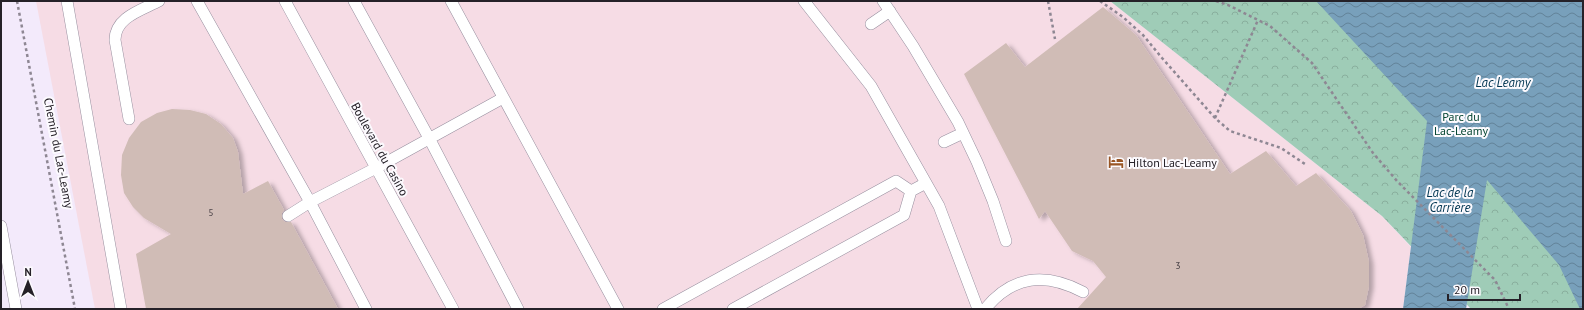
<svg xmlns="http://www.w3.org/2000/svg" width="1584" height="310" viewBox="0 0 1584 310" font-family="'PT Sans',sans-serif">
<style>
.commercial{fill:#f6dce5}
.forest{fill:url(#forest-crowns)}
.water{fill:url(#water-waves)}
.building{fill:#d0bcb6;filter:url(#shadow)}
.lines{fill:none;stroke-linecap:round;stroke-linejoin:round}
.service-casing{stroke:#978f9f;stroke-width:12}
.path{stroke:#8e8793;stroke-width:2.5;stroke-dasharray:3 3;stroke-linecap:butt}
.service{stroke:#fff;stroke-width:11}
.labels{text-anchor:middle;dominant-baseline:central;stroke-width:4;stroke-linejoin:round;paint-order:stroke}
.number-label{font-size:10px;fill:#50484c}
.park-label{font-size:12px;fill:#054631;stroke:#fcfafe}
.street-label{font-size:12px;fill:#252128;stroke:#fcfafe}
.poi-label{font-size:12px;fill:#252128;stroke:#fcfafe;text-anchor:start}
.water-label{font-size:13px;font-style:italic;fill:#003551;stroke:#fcfafe}
</style>
<defs>
<pattern id="forest-crowns" width="20" height="18" patternUnits="userSpaceOnUse"><rect width="20" height="18" fill="#9fccb7"/><path d="M2 6a3 3 0 1 1 6 0M12 15a3 3 0 1 1 6 0" fill="none" stroke="#89af9d"/></pattern>
<pattern id="water-waves" width="16" height="10" patternUnits="userSpaceOnUse"><rect width="16" height="10" fill="#78a0bb"/><path d="M0 5q4-4 8 0t8 0" fill="none" stroke="#628298"/></pattern>
<filter id="shadow"><feDropShadow dx="4.5" dy="2.5" stdDeviation="2" flood-color="#0004"/></filter>
</defs>
<rect width="100%" height="100%" fill="#f3eafb"/>
<path class="commercial" d="M36 1H1110L1382 216 1411 247 1403 309H95Z"/>
<path class="forest" d="M1110 1H1583V309H1471L1382 216Z"/>
<path class="water" d="M1316 1H1583V309H1580L1559 265 1487 180 1466 309H1403L1427 121Z"/>
<path class="building" d="M1103 7 1136 35 1230 174 1266 151 1296 186 1316 173 1351 211 1363 235 1369 262V286L1365 305 1358 309H1077L1106 277 1093 261 1072 251 1045 211 1039 219 964 74 1006 43 1025 67Z
M172 109 190 110 206 114 221 124 233 138 238 152 243 194 268 181 284 210 282 213V219L285 222H291L338 309H146L136 254 171 234 144 218 133 207 124 193 121 175 122 155 129 138 141 122 157 113Z"/>
<g class="lines">
<g class="service-casing">
<path id="service" d="M67 1 121 309
M197 1 310 202 366 309
M285 1 453 309
M354 1 429 138 518 309
M451 1 618 309
M804 1 871 86 926 183
M883 1 913 46 958 122 977 162 993 201 1006 241
M871 24 890 11
M129 119 115 40C115 17 142 10 159 1
M944 142 963 133
M288 216 310 202 376 168 503 98
M1 226 16 309
M663 309 896 181 911 191
M733 309 904 215 911 191 926 183 939 206 978 309
M985 309C1013 275 1045 272 1083 292"/>
</g>
<path class="path" d="M17 1 75 309
M1048 1 1055 39
M1100 1 1123 17 1143 35 1162 58 1215 118 1230 131 1281 148 1305 164
M1216 1 1228 5 1270 26 1312 63 1373 153 1397 181 1495 280 1509 309
M1215 118 1258 20"/>
<use href="#service" class="service"/>
</g>
<defs>
<g id="hotel-bare" transform="scale(1.2)"><path d="M-6-4.5h1.5V1H6V5H4.5V3h-9V5H-6ZM-4 0a1.8 1.8 0 1 1 3.6 0ZM.5 0V-2.5h3Q6-2.5 6 0Z" fill="#995625" stroke="#fcfafe" stroke-width="2.5" paint-order="stroke"/></g>
</defs>
<g fill-rule="evenodd">
<use href="#hotel-bare" x="1116" y="162"/>
</g>
<g class="labels">
<g class="number-label">
<text x="211" y="212">5</text>
<text x="1178" y="265">3</text>
</g>
<g class="park-label">
<text x="1461" y="116">Parc du<tspan x="1461" dy="14">Lac-Leamy</tspan></text>
</g>
<g class="street-label">
<text transform="translate(380 149) rotate(61)">Boulevard du Casino</text>
<text transform="translate(59 153) rotate(79)">Chemin du Lac-Leamy</text>
</g>
<g class="poi-label">
<text x="1128" y="162">Hilton Lac-Leamy</text>
</g>
<g class="water-label">
<text x="1503" y="82">Lac Leamy</text>
<text x="1450" y="192">Lac de la<tspan x="1450" dy="15">Carrière</tspan></text>
</g>
</g>
<rect width="1584" height="310" fill="none" stroke="#252128" stroke-width="4"/>
<g transform="translate(28 282)" stroke="#fcfafe" stroke-width="3" paint-order="stroke">
<path d="M0-3L7 15L0 10L-7 15Z" fill="#252128"/>
<text y="-6" font-size="11" font-weight="bold" text-anchor="middle" fill="#252128">N</text>
</g>
<path d="M1448 294v6h72v-6" fill="none" stroke="#252128" stroke-width="2"/>
<text x="1454" y="294" font-size="12" fill="#252128" stroke="#fcfafe" stroke-width="3" paint-order="stroke">20 m</text>
</svg>
